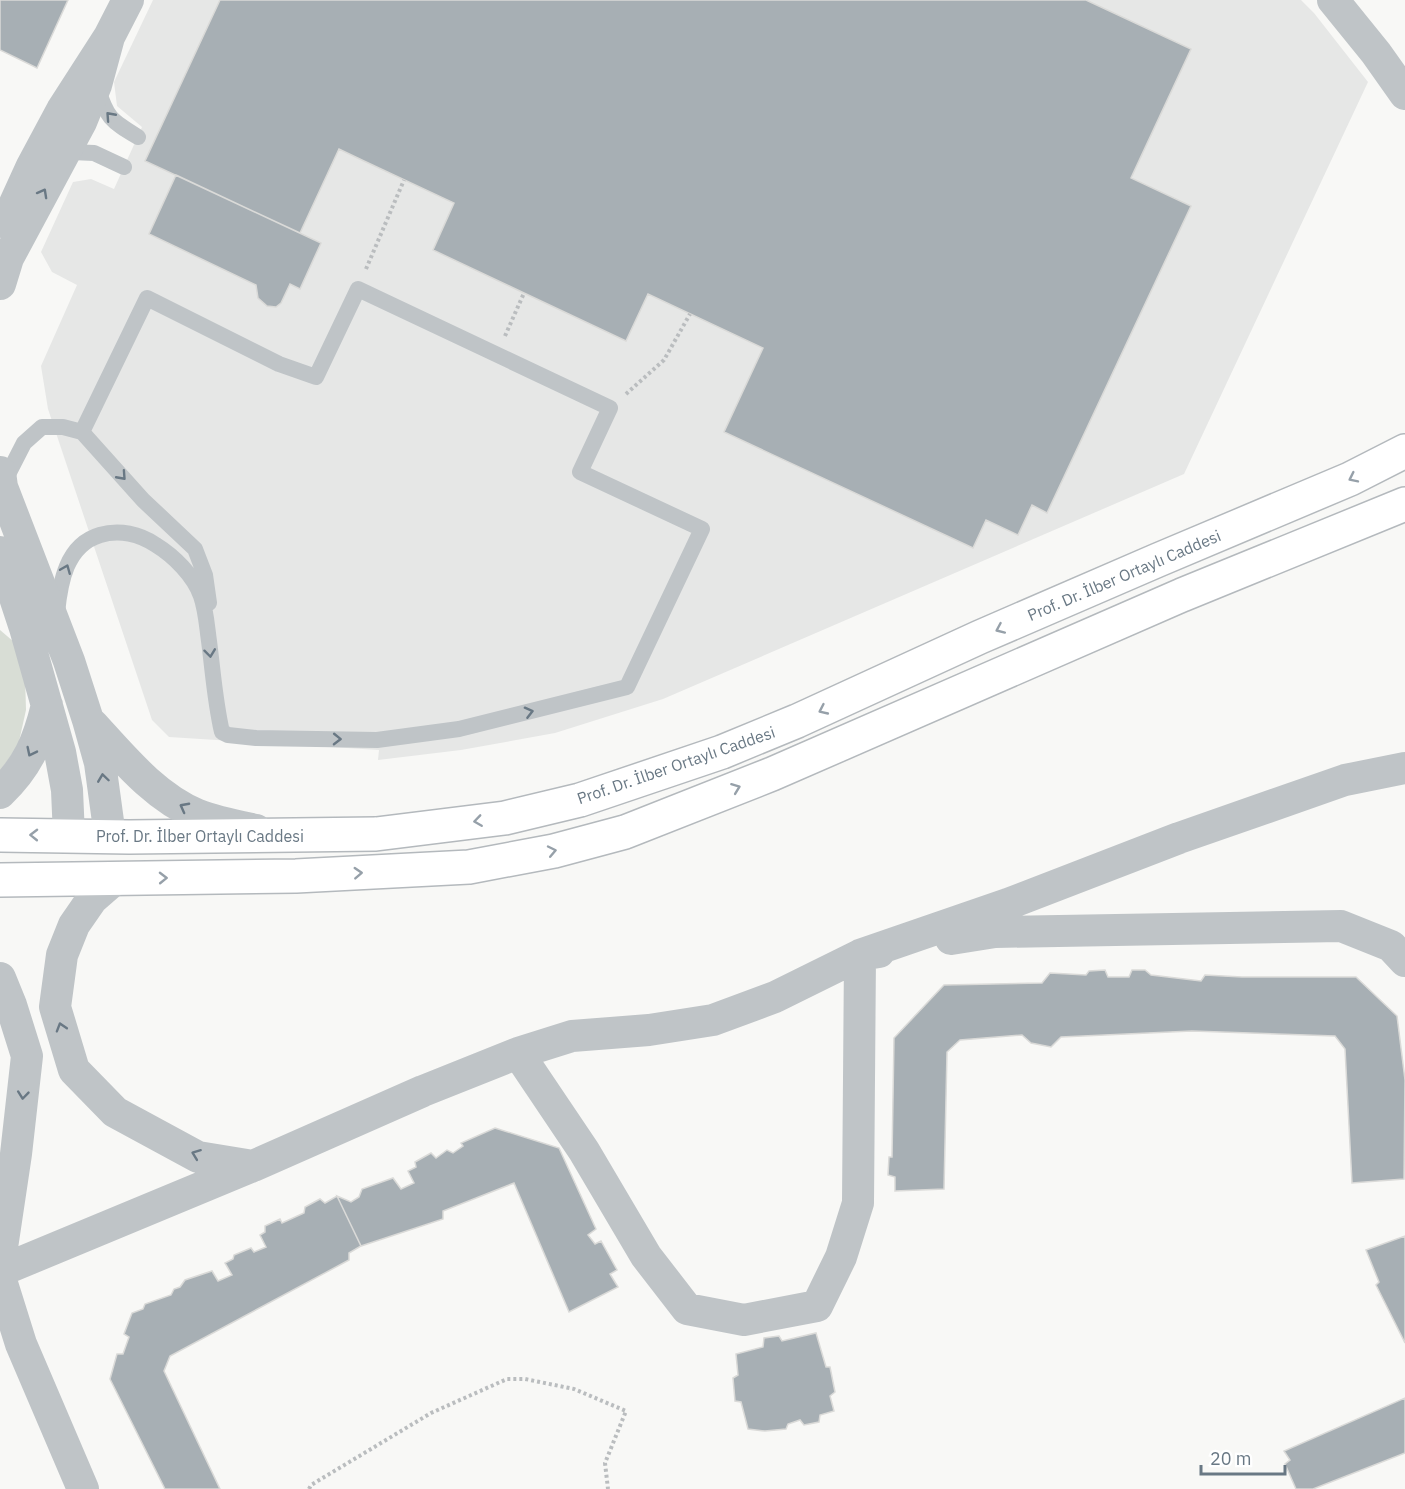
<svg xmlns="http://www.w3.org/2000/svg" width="1405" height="1489" viewBox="0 0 1405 1489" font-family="'IBM Plex Sans',sans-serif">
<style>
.built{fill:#e6e7e6}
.green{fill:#d8ddd5}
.building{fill:#a7afb4;stroke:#dadad8;stroke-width:1.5}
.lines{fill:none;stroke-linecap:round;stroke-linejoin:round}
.secondary-casing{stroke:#b4b9bd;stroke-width:36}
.path{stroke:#babdbf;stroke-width:4;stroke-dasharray:3 3;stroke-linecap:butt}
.lane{stroke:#bfc4c7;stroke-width:16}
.street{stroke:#bfc4c7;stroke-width:32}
.secondary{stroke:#fff;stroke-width:33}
.oneway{stroke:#697884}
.oneway2{stroke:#96a0a9}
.labels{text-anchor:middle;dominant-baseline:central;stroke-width:6;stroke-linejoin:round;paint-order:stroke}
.street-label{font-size:16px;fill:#697884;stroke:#fff}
</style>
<rect width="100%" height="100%" fill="#f8f8f6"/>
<path class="built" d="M153 0H1301L1314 13 1368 82 1184 474 663 699 555 733 461 750 378 760 379 750 169 737 152 720 48 409 41 366 77 285 52 272 41 252 73 182 91 179 114 189 142 127 117 106 114 82Z"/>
<path class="green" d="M0 630 14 642 25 675 26 710 18 746 0 771Z"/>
<path class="building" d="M0 0H68L37 68 0 50Z
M220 0H1086L1191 49 1131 178 1191 206 1047 513 1032 505 1018 535 986 520 973 548 724 432 763 348 648 294 626 341 524 293 433 250 454 203 364 161 339 149 300 233 145 161Z
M176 175 321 243 300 289 290 284 281 303 276 307 267 306 258 298 256 285 149 234Z
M1105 970 1108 977H1129L1132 970H1145L1151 975 1201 981 1205 975 1242 977H1356L1397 1016 1405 1080 1404 1179 1352 1183 1345 1049 1335 1036 1192 1031 1061 1037 1051 1047 1031 1043 1022 1035 960 1040 947 1052 944 1189 895 1191V1177L888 1175 889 1157H892L894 1038 944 985 1042 983 1050 973 1086 975 1089 971Z
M495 1128 559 1148 596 1229 588 1235 595 1244 601 1241 617 1270 610 1274 618 1287 569 1312 514 1183 443 1211V1219L361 1246 337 1196 351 1202 359 1197 362 1189 393 1178 401 1189 414 1183 408 1171 416 1167 415 1162 431 1153 436 1158 447 1150 453 1153 463 1146 461 1143Z
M337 1196 361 1246 349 1253V1260L170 1356 164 1371 220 1489H165L110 1379 117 1354H123L129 1337 124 1334 132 1313 143 1309 145 1304 171 1295 174 1289 180 1287 185 1280 212 1271 218 1281 232 1275 225 1263 233 1259 234 1255 251 1248 254 1252 266 1247 260 1235 265 1232V1226L280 1219 282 1223 304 1213 305 1207 320 1199 325 1203Z
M1405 1236V1343L1376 1285 1379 1282 1366 1250Z
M816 1333 826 1367H830L835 1392 830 1396 834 1411 820 1415 819 1422 804 1425 800 1420 788 1424 786 1429 765 1431 748 1429 741 1402 735 1401 733 1378 738 1375 736 1354 763 1347 764 1338 779 1336 782 1341Z
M1405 1398V1453L1313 1489H1296L1285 1464 1290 1460 1284 1451Z"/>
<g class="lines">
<g class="secondary-casing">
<path id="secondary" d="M0 835 129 837 376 834 505 818 580 800 722 752 797 721 980 637 1158 560 1350 479 1405 451
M0 880 296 876 469 867 554 851 625 832 772 774 1182 595 1405 504"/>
</g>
<path class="path" d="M366 269 404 180
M505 336 524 293
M626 394 664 360 690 314
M309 1489 311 1485 431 1413 507 1379H525L574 1389 626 1411 605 1463 608 1489"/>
<path class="lane" d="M97 87C107 118 110 120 138 137
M64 159 72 152 94 153 124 167
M82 432 143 500 195 549 205 575 209 603
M3 484 24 443 42 427H63L82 432 147 298 279 364 316 377 358 289 610 408 580 472 702 529 627 687 459 729 377 740 256 738 228 735 222 732C215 702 213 672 209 641 207 627 206 610 201 596 194 576 174 556 156 545 140 534 119 529 100 535 66 545 60 583 57 613"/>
<path class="street" d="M1333 0 1376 53 1405 94
M6 223 32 166 62 110 109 37 128 0
M0 284 8 258 81 122 96 85 109 37
M0 472 2 487 69 661 88 720 100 763 110 836
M0 552 25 628 60 752 67 790 69 836
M93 725C124 759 155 797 198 815 216 822 237 826 256 830
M0 793C28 766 38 742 47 705
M115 879 92 899 74 925 62 955 55 1007 74 1070 115 1112 198 1157 253 1166
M951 939 995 932 1341 926 1391 946 1405 961
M0 978 11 1005 27 1056 16 1154 0 1261
M518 1053 584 1151 646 1256 687 1309 744 1320 817 1306 841 1257 858 1203 860 955 879 952
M0 1271 253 1166 423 1091 518 1053 572 1036 649 1030 713 1020 775 997 860 955 1008 904 1179 838 1345 780 1405 768
M0 1277 21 1344 83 1489"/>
<use href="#secondary" class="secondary"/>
</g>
<defs><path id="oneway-chevron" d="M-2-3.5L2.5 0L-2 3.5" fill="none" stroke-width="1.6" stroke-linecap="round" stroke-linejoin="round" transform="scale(1.5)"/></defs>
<g class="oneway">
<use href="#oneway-chevron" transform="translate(110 116) rotate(-132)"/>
<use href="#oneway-chevron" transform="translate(43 193) rotate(-61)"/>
<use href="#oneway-chevron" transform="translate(122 476) rotate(48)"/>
<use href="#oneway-chevron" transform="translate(66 569) rotate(-68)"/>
<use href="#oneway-chevron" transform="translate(210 653) rotate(83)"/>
<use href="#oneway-chevron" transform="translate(529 712) rotate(-14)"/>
<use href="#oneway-chevron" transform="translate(337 739) rotate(1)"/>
<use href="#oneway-chevron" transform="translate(31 752) rotate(116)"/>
<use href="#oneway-chevron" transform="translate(103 778) rotate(-98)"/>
<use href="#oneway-chevron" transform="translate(184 807) rotate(-152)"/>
<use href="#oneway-chevron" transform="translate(61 1027) rotate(-107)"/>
<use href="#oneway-chevron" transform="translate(23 1095) rotate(96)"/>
<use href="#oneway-chevron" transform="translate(196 1154) rotate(-159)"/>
</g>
<g class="oneway2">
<use href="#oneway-chevron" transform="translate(1353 478) rotate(154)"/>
<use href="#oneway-chevron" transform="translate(1000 629) rotate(156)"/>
<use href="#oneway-chevron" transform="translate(823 710) rotate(155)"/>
<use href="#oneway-chevron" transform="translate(736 788) rotate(-21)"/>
<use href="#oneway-chevron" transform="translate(478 821) rotate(172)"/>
<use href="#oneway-chevron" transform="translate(34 835) rotate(-179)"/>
<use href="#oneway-chevron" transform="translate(552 851) rotate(-12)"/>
<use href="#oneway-chevron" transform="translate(358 873) rotate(-3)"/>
<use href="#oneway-chevron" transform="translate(163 878) rotate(-1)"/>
</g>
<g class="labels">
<g class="street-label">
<text transform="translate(1124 575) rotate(-23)">Prof. Dr. İlber Ortaylı Caddesi</text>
<text transform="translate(676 765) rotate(-19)">Prof. Dr. İlber Ortaylı Caddesi</text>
<text x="200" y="836">Prof. Dr. İlber Ortaylı Caddesi</text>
</g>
</g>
<path d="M1201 1465v9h84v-9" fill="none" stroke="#697884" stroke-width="3"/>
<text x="1210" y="1465" font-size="18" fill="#697884" stroke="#ffffff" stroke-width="4.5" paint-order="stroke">20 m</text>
</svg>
